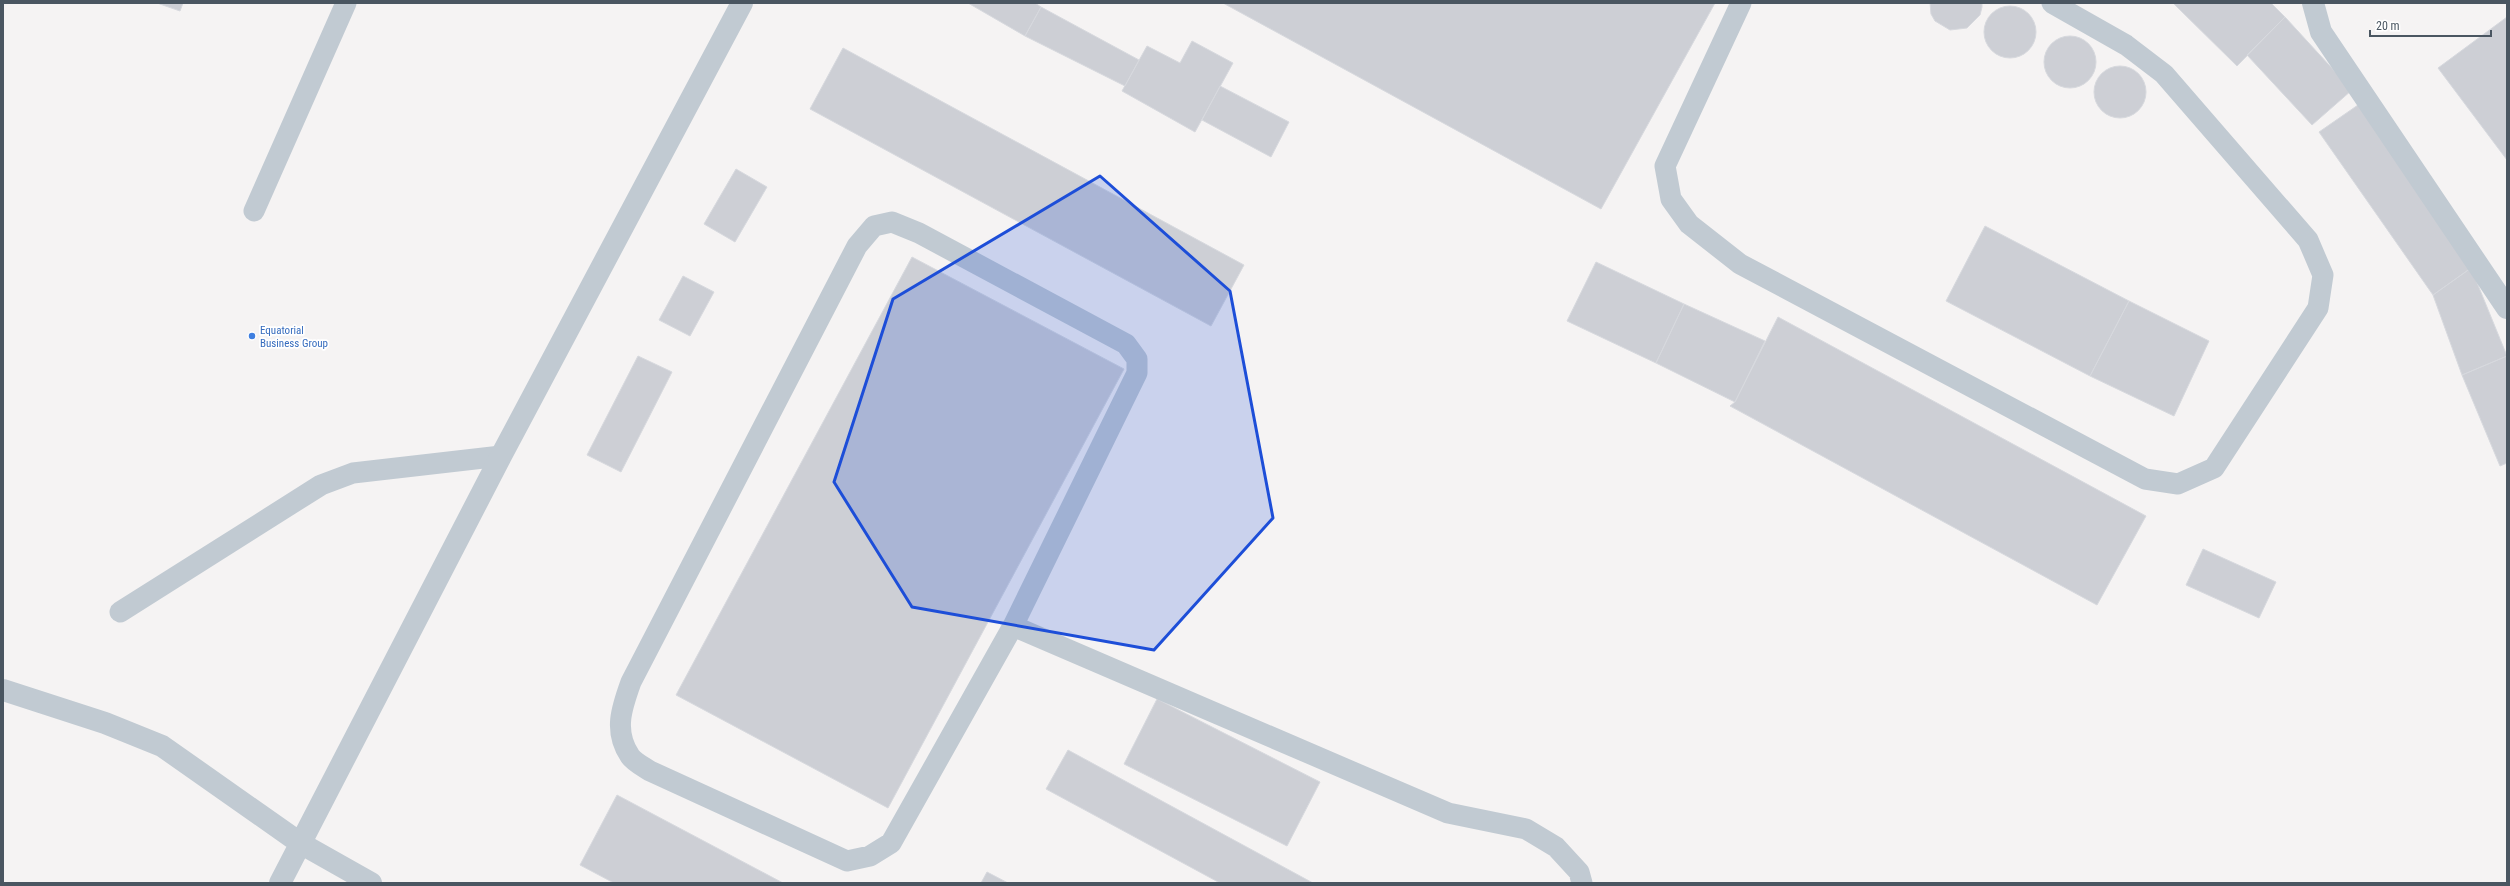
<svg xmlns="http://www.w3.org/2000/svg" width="2510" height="886" viewBox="0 0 2510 886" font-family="'Roboto Condensed',sans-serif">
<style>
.building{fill:#cdcfd5;stroke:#d7d9de}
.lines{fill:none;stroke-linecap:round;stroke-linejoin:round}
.lane{stroke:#c1cad2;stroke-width:21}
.street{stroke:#c1cad2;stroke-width:22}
.marked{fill:#1d4ed8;fill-opacity:0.2;stroke:#1d4ed8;stroke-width:3;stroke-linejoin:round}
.shop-dot{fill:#3f7fe0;stroke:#fff;stroke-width:1.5}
.labels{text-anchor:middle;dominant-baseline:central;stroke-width:3.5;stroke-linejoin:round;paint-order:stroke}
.shop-label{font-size:11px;fill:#366cbe;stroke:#fff;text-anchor:start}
</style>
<rect width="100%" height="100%" fill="#f5f3f3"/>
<path class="building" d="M157 3H183L180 11Z
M968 3H1035L1041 7 1025 36Z
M1223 3H1715L1601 209Z
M1930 3H1982V7L1980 15 1967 28 1950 30 1935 21 1931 14Z
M2173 3H2271L2285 17 2237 66Z
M1984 32a26 26 0 1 1 52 0a26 26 0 1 1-52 0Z
M1041 7 1139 60 1125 86 1025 36Z
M2285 17 2352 90 2312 125 2247 55Z
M2507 17V160L2438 68Z
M2044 62a26 26 0 1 1 52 0a26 26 0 1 1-52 0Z
M1192 41 1233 63 1195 132 1122 91 1147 46 1180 63Z
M843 48 1244 265 1211 326 810 109Z
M2094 92a26 26 0 1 1 52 0a26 26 0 1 1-52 0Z
M1220 86 1289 122 1271 157 1202 120Z
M2358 105 2471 268 2433 295 2319 132Z
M736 169 767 187 735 242 704 224Z
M1985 226 2129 301 2090 376 1946 301Z
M912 257 1124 369 888 808 676 695Z
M1596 262 1684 304 1656 363 1567 321Z
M2471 268 2507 356 2462 375 2433 295Z
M683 276 714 292 690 336 659 320Z
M2129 301 2209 341 2174 416 2090 376Z
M1684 304 1765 341 1735 402 1656 363Z
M1778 317 2146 516 2097 605 1730 406 1735 402Z
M638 356 672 372 621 472 587 455Z
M2507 356V463L2500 466 2462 375Z
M2203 549 2276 582 2259 618 2186 585Z
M1157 699 1320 782 1287 846 1124 764Z
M1068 750 1313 883H1220L1046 789Z
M617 795 783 883H614L580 865Z
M987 872 1008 883H981Z"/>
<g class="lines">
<path class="lane" d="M1741 3 1665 166 1671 199 1689 224 1740 264 2145 479 2178 484 2214 468 2318 308 2323 275 2308 240 2164 74 2126 45 2052 3
M254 211 346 3
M892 222 919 233 1126 344 1137 359V373L1013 626 891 843 870 856 847 861 650 771C644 767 634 762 630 756 613 731 622 707 631 682L857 246 874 226Z
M120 612 321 485 353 473 501 456
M1013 626 1448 813 1526 829 1556 847 1579 872 1582 883"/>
<path class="street" d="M2313 3 2321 32 2507 308
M3 690 105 723 162 746 300 843 371 883
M280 883 501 456 742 3"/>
</g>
<path class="marked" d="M1100 176 1230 291 1273 518 1154 650 912 607 834 482 893 299Z"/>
<circle class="shop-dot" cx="252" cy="336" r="4"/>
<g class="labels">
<g class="shop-label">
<text x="260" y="330">Equatorial<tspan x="260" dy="13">Business Group</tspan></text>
</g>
</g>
<rect width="2510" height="886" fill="none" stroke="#4a5661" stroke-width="8"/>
<path d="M2370 30v6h121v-6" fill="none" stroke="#4a5661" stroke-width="2"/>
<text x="2376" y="30" font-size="12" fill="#4a5661" stroke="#ffffff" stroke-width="3" paint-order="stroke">20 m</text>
</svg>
